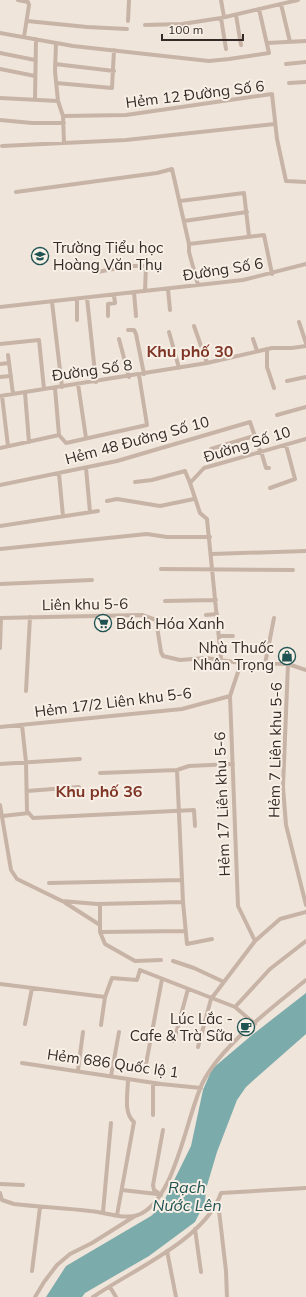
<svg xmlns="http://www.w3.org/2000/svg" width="306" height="1297" viewBox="0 0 306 1297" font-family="Mulish,sans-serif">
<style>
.water{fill:#7babab}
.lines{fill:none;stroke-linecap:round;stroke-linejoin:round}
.minor{stroke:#c7b4a7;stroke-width:4}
.labels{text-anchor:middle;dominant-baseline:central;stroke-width:4;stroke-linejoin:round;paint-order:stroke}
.street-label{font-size:15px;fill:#342b27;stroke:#f8efe6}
.poi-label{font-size:15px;fill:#342b27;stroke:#f8efe6;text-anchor:start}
.neighbourhood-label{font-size:16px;font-weight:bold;fill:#7f3525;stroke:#f8efe6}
.water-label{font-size:16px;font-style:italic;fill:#1f5353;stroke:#f8efe6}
</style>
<rect width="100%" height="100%" fill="#f0e5da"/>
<path class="water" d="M306 993V1034L256 1078 246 1087 237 1100 217 1152 206 1189 205 1202 195 1222 149 1256 85 1293 82 1297H46L66 1266 151 1216 161 1207 191 1146 203 1090 212 1069 252 1035Z"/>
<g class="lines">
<path class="minor" d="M18 0 28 2 29 5 24 37
M221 0 224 17
M281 4 290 42
M236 15 241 45
M221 18 226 49
M27 21 87 27 127 29
M128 21 129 0
M145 25 182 24 221 18 298 0
M0 33 73 46 209 61 229 59 269 53 259 9
M56 43 55 71 58 101 63 116 64 143
M267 43 306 41
M0 53 35 60
M55 64 114 71
M286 64 306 62
M0 69 35 76
M56 83 112 88 114 50
M289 83 306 82
M0 98 58 101
M35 99 36 39
M63 116 126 115 272 94 277 139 286 181 306 182
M0 120 32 123H64
M2 146 126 140 275 124
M16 192 157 173 172 169 189 244V252L198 285
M180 201 244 193 249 236
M184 221 247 212
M189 244 264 235 272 274
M97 272 130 266H158
M168 289 170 310
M145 291 146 266
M134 292 136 316
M87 298 96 382
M77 299V320
M52 302 62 387
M0 307 243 280 306 264
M108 316V304L115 303 114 295
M299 322 306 343
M194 326 207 363
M128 330H134L136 334 144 374
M169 332 179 368
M119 339 129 377
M253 339 257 351
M0 344 39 340 44 389
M267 349V367L274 388
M8 355 13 394
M0 364 9 363
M0 377 11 376
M287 381 306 377
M78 384 86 438
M55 388 59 435
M25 393 29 442
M0 396 207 363 272 348H292L306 346
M2 396 8 446
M277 415 306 407
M0 448 59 435 66 443 147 425 139 375
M211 449 254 436
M261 451 266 468H269
M86 468 90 512
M59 474 63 516
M135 482 152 480 185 471 190 483
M0 485 117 461 250 422 260 451
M270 488 295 479 286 445
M107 501 117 499 160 506 194 499
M0 526 98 511
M0 549 147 534 167 537H210
M211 554 306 551
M161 569 293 570
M0 584 92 580
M165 601 216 600
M206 615 217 614
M0 618 142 615 156 620 161 652 163 656 180 660 206 658 241 663 288 664 306 670
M219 636H233
M0 648 1 618
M221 659 207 519 200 513 190 483 204 468 306 439
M241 663 230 696 238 906 255 941
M265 664 274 618
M288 664 283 787 286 825 306 905
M26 691 30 617
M22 725 26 762 27 811 33 818 194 810 195 826
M0 727 182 709 230 696
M0 764 80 759
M177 770 183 902 187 944 212 939
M100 773 177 770 189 766 233 764
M27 791 79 787
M0 805 11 870 17 879 62 901 97 904 183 902
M3 816 29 813
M49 883 182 880
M64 902 100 925
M100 904V932L105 944 135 961 161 960
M100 932 185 931
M173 961 194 968 224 982
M140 970 235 1007 255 1024
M0 984 105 997
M235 1007 270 969 306 941
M25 1024 32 988
M101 1025 105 997 112 978 137 980 140 970
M174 1041 188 989
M198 1047 211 999 255 941 280 919 306 912
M22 1063 161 1084 201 1088
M146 1064 162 979
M78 1070 83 1032
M111 1076 119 1032
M153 1083V1115
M0 1184 23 1185
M122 1190 157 1194
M0 1193 2 1200 14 1204C39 1207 65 1208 90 1211 104 1212 124 1220 138 1215 176 1200 186 1116 203 1082 221 1046 274 1006 306 980
M161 1195 154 1190 153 1185 163 1130
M218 1202 226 1271 227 1297
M103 1212 111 1123
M117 1215 134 1122C123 1113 128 1093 128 1079
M195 1229 201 1272
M167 1251 176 1297
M32 1271 40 1207
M110 1287 116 1297
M35 1297 44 1282 57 1265 70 1254 92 1243 135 1216
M93 1297C132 1270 205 1240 221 1193L306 1188"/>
</g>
<defs>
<g id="school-ring" transform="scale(0.9)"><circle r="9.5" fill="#f8efe6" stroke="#1f5353" stroke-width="1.5"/><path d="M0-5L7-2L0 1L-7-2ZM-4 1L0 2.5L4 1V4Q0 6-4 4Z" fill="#1f5353"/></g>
<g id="supermarket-ring" transform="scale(0.9)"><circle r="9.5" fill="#f8efe6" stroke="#1f5353" stroke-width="1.5"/><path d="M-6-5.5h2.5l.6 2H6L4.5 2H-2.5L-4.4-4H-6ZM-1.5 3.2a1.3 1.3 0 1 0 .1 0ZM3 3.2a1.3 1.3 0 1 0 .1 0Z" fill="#1f5353"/></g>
<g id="shop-ring" transform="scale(0.9)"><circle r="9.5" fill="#f8efe6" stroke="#1f5353" stroke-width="1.5"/><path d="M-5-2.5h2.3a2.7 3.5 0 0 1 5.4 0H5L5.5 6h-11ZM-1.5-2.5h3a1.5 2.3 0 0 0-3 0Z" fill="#1f5353"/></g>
<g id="cafe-ring" transform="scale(0.9)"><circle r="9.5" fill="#f8efe6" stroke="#1f5353" stroke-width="1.5"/><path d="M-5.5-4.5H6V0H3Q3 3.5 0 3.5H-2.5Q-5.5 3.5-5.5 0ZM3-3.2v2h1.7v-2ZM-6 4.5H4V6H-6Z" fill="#1f5353"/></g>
</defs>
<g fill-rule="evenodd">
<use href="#school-ring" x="40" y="256"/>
<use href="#supermarket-ring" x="103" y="623"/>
<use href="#shop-ring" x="287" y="656"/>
<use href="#cafe-ring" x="246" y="1027"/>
</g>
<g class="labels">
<g class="street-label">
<text transform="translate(195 94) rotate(-7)">Hẻm 12 Đường Số 6</text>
<text transform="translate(223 269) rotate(-9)">Đường Số 6</text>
<text transform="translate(92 370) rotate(-8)">Đường Số 8</text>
<text transform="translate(137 440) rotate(-15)">Hẻm 48 Đường Số 10</text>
<text transform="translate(247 444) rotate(-17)">Đường Số 10</text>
<text transform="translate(85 604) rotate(-1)">Liên khu 5-6</text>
<text transform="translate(113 702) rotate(-7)">Hẻm 17/2 Liên khu 5-6</text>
<text transform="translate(275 750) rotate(-89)">Hẻm 7 Liên khu 5-6</text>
<text transform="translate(222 804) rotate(-92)">Hẻm 17 Liên khu 5-6</text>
<text transform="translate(113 1063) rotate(8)">Hẻm 686 Quốc lộ 1</text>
</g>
<g class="poi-label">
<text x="53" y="247">Trường Tiểu học<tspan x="53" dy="17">Hoàng Văn Thụ</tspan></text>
<text x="116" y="623">Bách Hóa Xanh</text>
<text x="274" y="647" text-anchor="end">Nhà Thuốc<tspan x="274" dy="17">Nhân Trọng</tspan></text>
<text x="233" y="1018" text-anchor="end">Lúc Lắc -<tspan x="233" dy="17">Cafe &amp; Trà Sữa</tspan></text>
</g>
<g class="neighbourhood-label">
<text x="190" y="351">Khu phố 30</text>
<text x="99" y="791">Khu phố 36</text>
</g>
<g class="water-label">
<text x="187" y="1187">Rạch<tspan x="187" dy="18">Nước Lên</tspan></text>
</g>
</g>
<path d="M162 34v6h81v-6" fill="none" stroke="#342b27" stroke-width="2"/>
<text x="168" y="34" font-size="12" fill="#342b27" stroke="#f8efe6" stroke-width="3" paint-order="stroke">100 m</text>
</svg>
